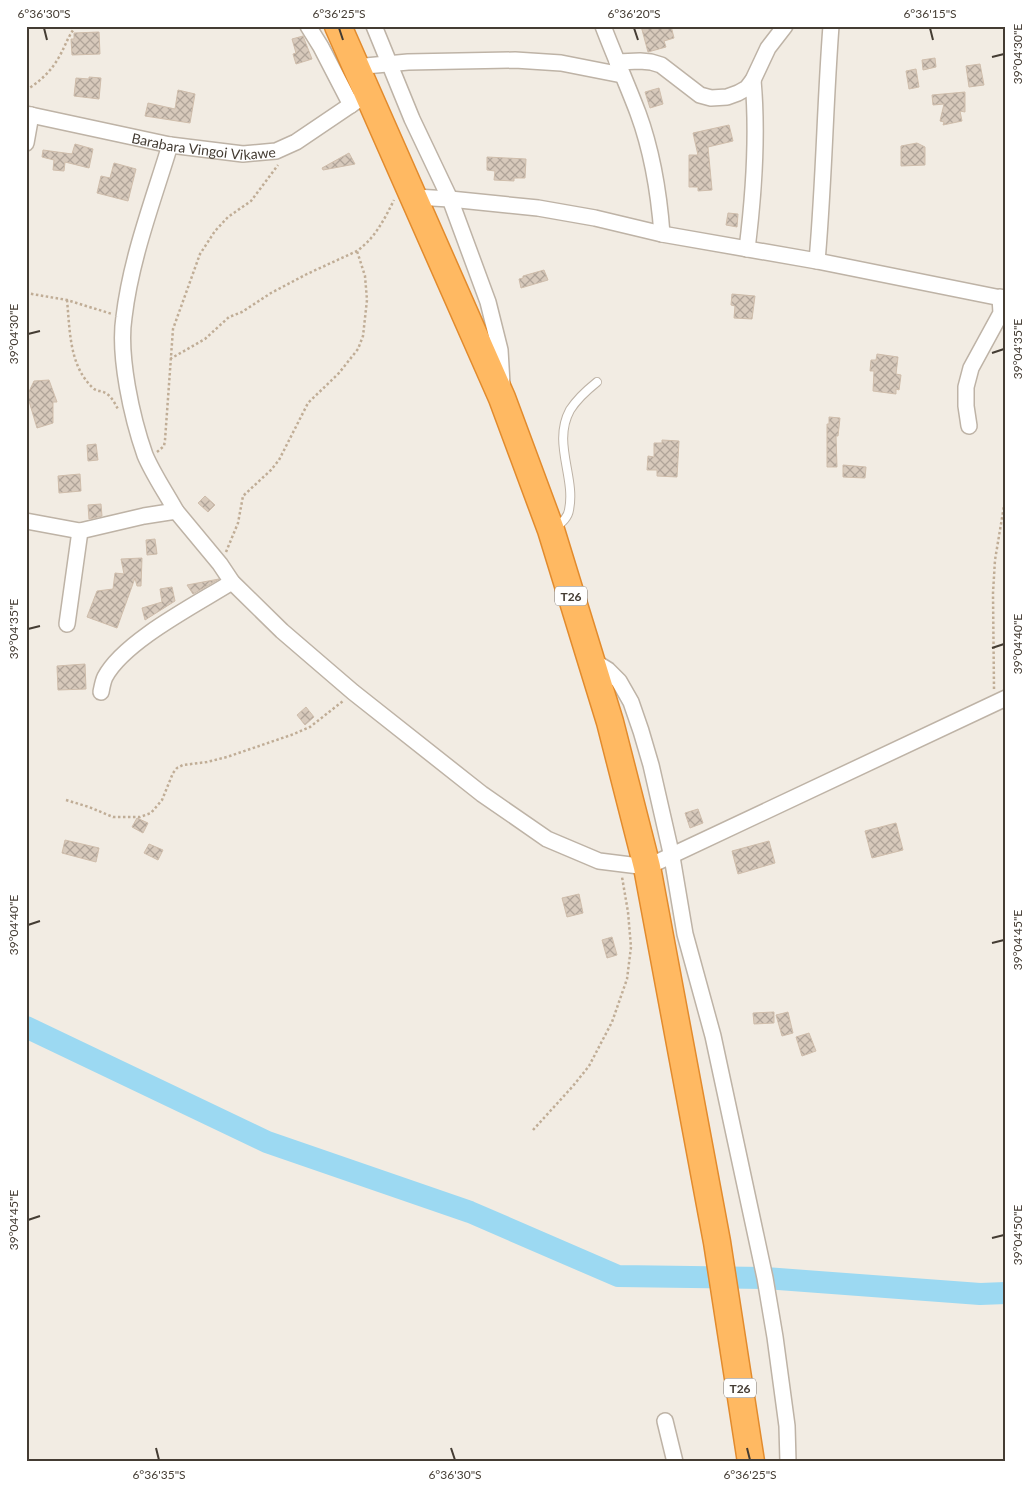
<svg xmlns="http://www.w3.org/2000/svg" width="1032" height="1488" viewBox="0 0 1032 1488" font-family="Lato,sans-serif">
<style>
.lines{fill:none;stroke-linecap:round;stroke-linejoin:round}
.river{stroke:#9cd9f2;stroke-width:22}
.building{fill:url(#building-cross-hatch);stroke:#cfbdab}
.lane-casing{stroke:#beb3a6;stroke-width:10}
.street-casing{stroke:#beb3a6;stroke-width:18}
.highway-casing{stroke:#e28b2d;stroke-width:29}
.path{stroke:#c0ad96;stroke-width:2.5;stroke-dasharray:2.5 2.5;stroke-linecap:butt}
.lane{stroke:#fff;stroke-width:8}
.street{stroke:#fff;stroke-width:15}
.highway{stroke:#ffb962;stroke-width:26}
.ticks{fill:none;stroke:#443c33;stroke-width:2}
.labels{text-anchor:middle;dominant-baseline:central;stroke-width:4;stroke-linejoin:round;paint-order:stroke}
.shield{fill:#fff;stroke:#7c7670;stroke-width:1}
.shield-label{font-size:12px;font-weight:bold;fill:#443c33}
.street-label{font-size:14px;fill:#443c33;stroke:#fff}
.neatline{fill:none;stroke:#443c33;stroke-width:2}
.ticks-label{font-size:12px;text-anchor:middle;fill:#443c33}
</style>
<defs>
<pattern id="building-cross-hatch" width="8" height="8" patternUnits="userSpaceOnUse" patternTransform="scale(1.25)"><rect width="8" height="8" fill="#d7c9bb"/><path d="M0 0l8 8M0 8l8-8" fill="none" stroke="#b0a499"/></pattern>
</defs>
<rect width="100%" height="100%" fill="#f2ece3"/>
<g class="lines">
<path class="river" d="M26 1027 267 1142 470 1212 618 1276 765 1278 980 1294 1006 1293"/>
</g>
<path class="building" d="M641 26H671L674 38 664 41 666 47 648 52Z
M99 32 100 54 72 55 71 39H74V33Z
M303 36 312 59 296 64 293 54 296 53 292 39Z
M935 58 936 67 923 70 922 60Z
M980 64 984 85 969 87 966 66Z
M916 69 919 87 909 89 906 71Z
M89 77 101 78 99 99 74 96 76 78 89 79Z
M659 88 663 104 650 108 645 92Z
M178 90 195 94 190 123 145 116 148 103 175 109Z
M965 92V112L960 111 962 121 943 125 944 122 940 121 944 104 933 105 932 95Z
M729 125 733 141 708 147 712 190 698 191V187H689V155H698L693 133Z
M917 143 925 147V165L901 166V146Z
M75 144 93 149 89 168 65 162 64 171 53 170 54 160 42 157 43 150 72 154Z
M349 153 355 164 323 170 322 168Z
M487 157 526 159 525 178H514V181L494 180 495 171 487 170Z
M114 163 136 169 128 201 97 193 101 176 110 178Z
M728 213 738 214 737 227 726 225Z
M544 270 548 280 521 288 519 279 523 278V276Z
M732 294 755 296 752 319 734 318 735 306 731 305Z
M877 354 898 357 896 374 901 375 899 390 896 389V394L873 391 874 371H870L871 360H876Z
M49 380 57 402H53V423L37 428 29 401H26V398L34 381Z
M829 417 840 418 838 436H836L837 467H827V424H829Z
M662 440 679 441 677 477 657 476V470H647L648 456 654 457V443H662Z
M96 444 98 460 88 461 87 445Z
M843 465 866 467 865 478 843 477Z
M80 474 81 491 59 493 58 476Z
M205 496 215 505 208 512 198 503Z
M101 504 102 516 89 519 88 505Z
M155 539 157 554 147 555 146 540Z
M142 558 141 586H137L135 578 117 628 87 617 97 591 113 589 115 573 124 574 121 559Z
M219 579 193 594 187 585Z
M172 587 175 601 145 620 142 608 162 602 160 589Z
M85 664 86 689 58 690 57 666Z
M306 707 314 717 305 725 297 715Z
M698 809 703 823 690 828 685 813Z
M137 818 148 823 143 833 132 827Z
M896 823 903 850 872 858 865 831Z
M65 840 99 848 96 862 62 853Z
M769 841 775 863 738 874 732 851Z
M149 844 163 850 158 860 144 853Z
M579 894 583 913 567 917 562 898Z
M612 937 617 955 607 958 602 940Z
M774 1012V1023L754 1024 753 1013Z
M788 1012 793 1033 782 1036 776 1015Z
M809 1033 816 1051 802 1056 796 1037Z"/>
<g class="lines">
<g class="lane-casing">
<path id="lane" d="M555 528C561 523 568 518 569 510 576 477 552 443 570 410 577 399 587 390 597 382"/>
</g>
<g class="street-casing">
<g id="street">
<path d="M308 26 321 47 351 105"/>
<path d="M374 26 412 119 450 199 488 302 500 350 502 384"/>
<path d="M603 26C614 55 627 84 638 113 652 151 659 194 662 234"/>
<path d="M617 62 640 61 651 62 661 65 700 95 711 98 727 97 738 93 747 88 753 80 768 48 785 26"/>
<path d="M355 67 408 62 515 60 561 63 622 75"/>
<path id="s1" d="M26 114 170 145 243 154 276 151 296 142 367 94"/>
<path d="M26 143 31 115"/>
<path d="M170 145C153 201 131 258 124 317 118 356 132 418 145 455 153 474 166 493 176 511"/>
<path d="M415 197 450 199 538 208 595 218 662 234 817 261 1006 299"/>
<path d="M747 249C754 193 758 136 753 80"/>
<path d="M817 261C824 183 825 104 831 26"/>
<path d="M969 426 966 406V387L971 368 1001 313 1000 297"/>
<path d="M26 521 80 531 144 516 176 511 220 564 232 582 282 631 353 692 482 794 547 839 599 861 647 867 1006 698"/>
<path d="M67 624 80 531"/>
<path d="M592 660 608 670 619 681 631 702 641 731 651 765 672 857 685 934 713 1036 765 1278 775 1337 787 1426 788 1462"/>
<path d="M101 692C102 687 103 681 105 677 124 641 197 604 232 582"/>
<path d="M665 1421 675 1462"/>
</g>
</g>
<g class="highway-casing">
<path id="highway" d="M338 26 502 398 551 530 610 722 647 867 717 1242 751 1462"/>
</g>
<path class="path" d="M26 90C40 82 52 70 59 57 66 45 67 38 76 26
M26 293 67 300 112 314
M67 300C70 330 69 366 93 388 97 392 102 390 107 394 112 397 115 404 118 409
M170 359 205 339 229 317 242 312 271 293 307 274 357 251C375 238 384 220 394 200
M157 452 164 446 165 440 173 329 200 254 215 231 228 217 251 201 278 165
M226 552 238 523 243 496 271 470 279 460 308 403 339 373 358 349 363 336 367 300 365 276 357 251
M994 689 993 593 995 560 1006 494
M66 800 89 807 113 817H140L151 813 162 800 173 773 177 768 183 765 207 762 227 757 294 734 310 727 343 701
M533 1130 573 1086 589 1066 612 1022 627 979 631 947 628 912 622 877"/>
<use href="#lane" class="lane"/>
<use href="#street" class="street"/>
<use href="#highway" class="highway"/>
</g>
<path class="ticks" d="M44 28 47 40M339 28 343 40M634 28 638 40M930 28 933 40M992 57 1004 54M28 334 40 331M992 353 1004 349M28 629 40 626M992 648 1004 644M28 925 40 921M992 943 1004 940M28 1220 40 1216M992 1238 1004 1235M156 1448 159 1460M451 1448 455 1460M747 1448 750 1460"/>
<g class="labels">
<g class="shield">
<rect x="555" y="586.5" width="32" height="19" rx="4"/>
<rect x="724" y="1378.5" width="32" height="19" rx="4"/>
</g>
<g class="shield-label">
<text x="571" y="596">T26</text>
<text x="740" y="1388">T26</text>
</g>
<g class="street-label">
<text stroke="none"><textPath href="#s1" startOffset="181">Barabara Vingoi Vikawe</textPath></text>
</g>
</g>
<rect width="1032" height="1488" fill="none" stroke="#ffffff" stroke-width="55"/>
<rect x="28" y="28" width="976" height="1432" class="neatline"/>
<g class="ticks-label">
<text x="44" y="18">6°36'30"S</text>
<text x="339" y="18">6°36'25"S</text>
<text x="634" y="18">6°36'20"S</text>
<text x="930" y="18">6°36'15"S</text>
<text transform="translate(1018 54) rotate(-90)" y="4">39°04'30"E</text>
<text transform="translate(14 334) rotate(-90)" y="4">39°04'30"E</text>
<text transform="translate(1018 349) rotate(-90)" y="4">39°04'35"E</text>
<text transform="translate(14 629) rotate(-90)" y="4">39°04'35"E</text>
<text transform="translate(1018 644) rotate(-90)" y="4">39°04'40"E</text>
<text transform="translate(14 925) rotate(-90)" y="4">39°04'40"E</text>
<text transform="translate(1018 940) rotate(-90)" y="4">39°04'45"E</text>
<text transform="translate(14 1220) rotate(-90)" y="4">39°04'45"E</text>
<text transform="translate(1018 1235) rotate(-90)" y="4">39°04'50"E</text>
<text x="159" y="1479">6°36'35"S</text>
<text x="455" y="1479">6°36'30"S</text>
<text x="750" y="1479">6°36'25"S</text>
</g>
</svg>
